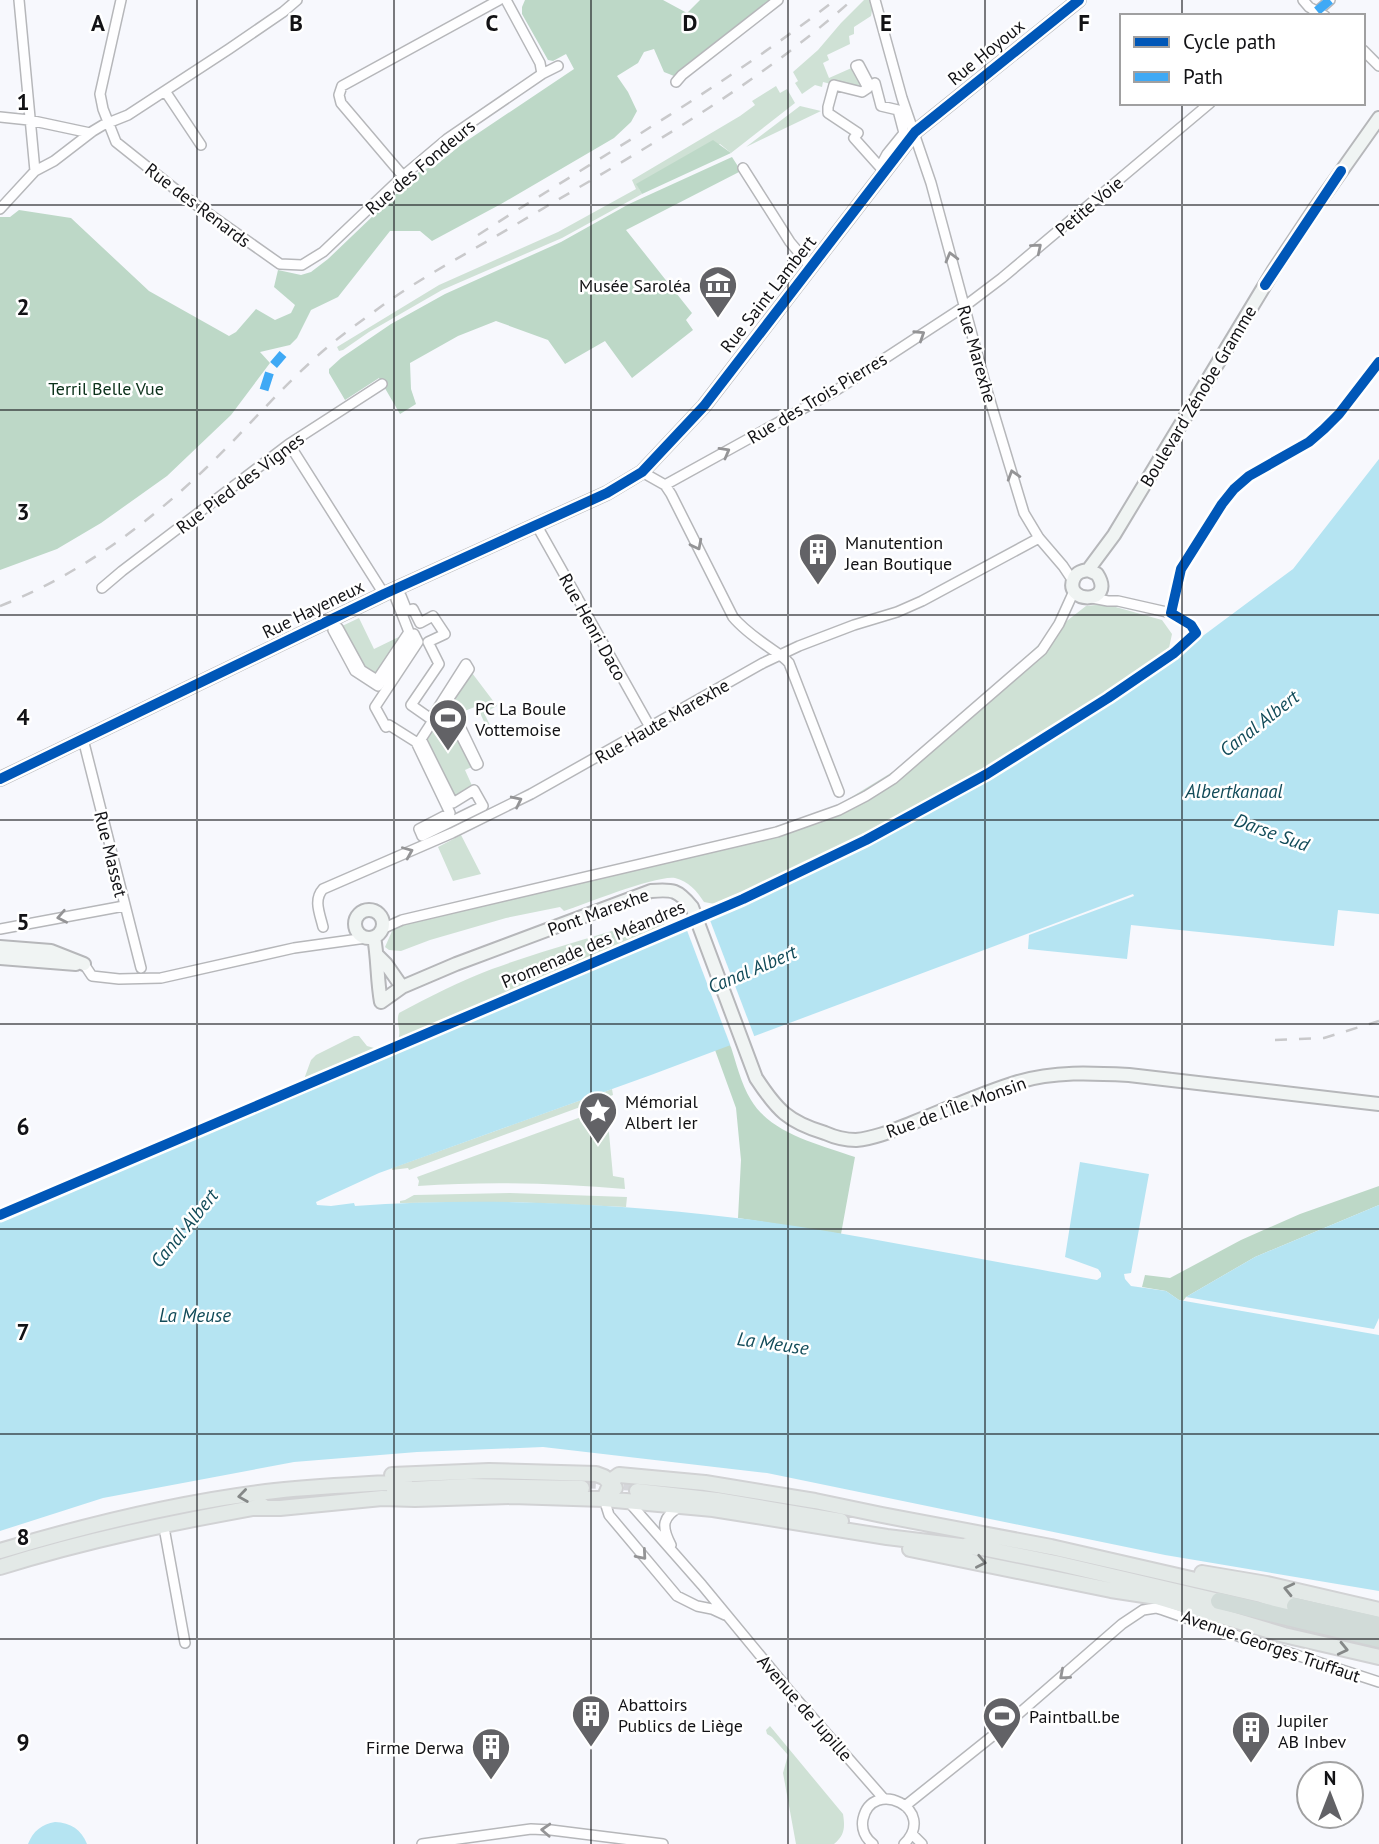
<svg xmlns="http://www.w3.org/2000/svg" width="1379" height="1844" viewBox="0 0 1379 1844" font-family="'PT Sans',sans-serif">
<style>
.green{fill:#cfe1d5}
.forest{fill:#bdd8c7}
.water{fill:#b5e4f2}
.pier{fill:#f7f8fd}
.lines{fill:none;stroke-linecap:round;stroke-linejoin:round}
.primary-tunnel{stroke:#d5d6da;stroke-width:14;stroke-dasharray:14 7;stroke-linecap:butt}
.street-casing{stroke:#b6b7ba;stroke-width:12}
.secondary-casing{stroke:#b6b7ba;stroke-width:16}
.primary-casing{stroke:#d1d2d4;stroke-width:18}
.highway-casing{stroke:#d1d2d4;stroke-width:19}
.street{stroke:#fefeff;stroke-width:9}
.secondary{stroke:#f0f4f3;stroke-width:12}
.primary{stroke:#e3e9e7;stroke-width:14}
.highway{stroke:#d1dbd8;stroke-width:16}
.rail{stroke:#c9c9cb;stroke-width:2.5;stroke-dasharray:12 12;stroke-linecap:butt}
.quiet{stroke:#3fa9f5;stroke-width:9;stroke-dasharray:18 9;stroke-linecap:butt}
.cycleway-casing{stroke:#fff;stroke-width:15}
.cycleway{stroke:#0057b8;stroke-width:10}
.oneway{stroke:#949496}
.oneway2{stroke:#858888}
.grid{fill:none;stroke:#121215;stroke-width:2;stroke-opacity:0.55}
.labels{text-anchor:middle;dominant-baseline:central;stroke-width:5;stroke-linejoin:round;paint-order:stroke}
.street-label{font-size:18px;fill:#121215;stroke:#fff}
.poi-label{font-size:18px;fill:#121215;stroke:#fff;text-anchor:start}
.park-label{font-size:18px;fill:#0b311a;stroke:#fff}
.water-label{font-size:19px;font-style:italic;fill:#124b59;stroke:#fff}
.grid-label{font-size:23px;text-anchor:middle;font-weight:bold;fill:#121215;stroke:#fff;stroke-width:5;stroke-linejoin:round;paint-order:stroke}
</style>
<rect width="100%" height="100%" fill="#f7f8fd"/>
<path class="green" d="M864 0H871L873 5 871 16 854 27V34L849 36 850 44 827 55 829 60 823 63 829 78 856 66 868 88 862 92 823 82 822 87 815 85 802 94 795 83 798 81 793 72 818 50 841 23Z
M776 86 780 93 787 89 795 103 731 153 720 144 637 185 642 194 562 238 442 290 369 332 343 350 339 351 337 347 439 285 558 232 636 189 632 180 740 116 755 105 752 101Z
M800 106 821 111 746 147Z
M1105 604 1162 620 1172 634 1169 648 1048 732 924 804 741 896 720 905 704 902C697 891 688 881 675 878 657 875 585 904 564 911L560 907 506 918 430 940 401 951 389 950 385 947 393 929 452 904 773 829 840 804 894 771 1003 678 1050 634 1086 606Z
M359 618 374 649 409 632 377 680 361 670 338 628Z
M469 669 497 706 484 713 493 731 489 733 477 706 455 715 445 704Z
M443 705 476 765 465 770 474 790 453 803 421 739Z
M461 835 481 874 453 881 438 847Z
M663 919 666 926 397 1043C403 1028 395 1024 399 1013 429 997 460 981 492 969 542 951 595 936 646 921Z
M354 1036H359L367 1046 381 1050 303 1082 311 1060 316 1055Z
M612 1089 613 1095 417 1167 409 1170 408 1168 392 1170V1168Z
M614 1105 617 1113 606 1119 609 1133 613 1176 624 1178 625 1189C556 1183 487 1181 418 1186L419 1181 417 1177Z
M510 1193 627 1197 626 1207 513 1202 400 1203V1201L405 1200 414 1195Z
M770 1726 843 1814C845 1827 845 1835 834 1844H796L783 1773 788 1755 772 1737 767 1734 766 1730Z"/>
<path class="forest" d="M525 0H663L687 13 700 0H769L674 76 664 72 654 49 644 52 638 63 617 76 628 92 637 111 631 122 614 138 501 204 432 241 420 231H390L338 297 311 310 297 338 290 345 260 352 270 363 231 415 167 476 101 523 57 549 0 570V217H10L19 210 71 218 149 291 229 336 236 332 256 309 275 320 291 313 295 305 274 287 278 270 301 275 311 272 328 259 421 170 435 166 462 144 574 69 566 54 553 61 548 60 522 14V7Z
M713 140 731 153 642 194 636 184Z
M732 157 741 171 626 230 692 313 686 320 693 330 632 378 605 341 565 364 548 340 496 321 458 336 410 363 411 389 416 404 400 414 379 378 345 400 329 373V369L341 358 391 324 445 294 561 242 629 204Z
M730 1044C736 1062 741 1084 751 1100 771 1134 821 1145 855 1157L841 1234 738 1218 741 1160 736 1108 715 1050Z
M1379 1186V1205L1255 1257 1186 1297 1183 1301 1179 1300 1166 1291 1142 1287 1145 1275 1170 1278 1241 1240 1300 1214Z"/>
<path class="water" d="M1379 459V914L1338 910 1334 946 1131 925 1127 959 1028 949 1029 935 1134 896 1133 894 651 1075 379 1173 316 1202 317 1205 331 1206 354 1203 355 1206C482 1197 610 1203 736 1218 791 1224 845 1234 899 1244 965 1256 1031 1268 1097 1280L1101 1277V1273L1098 1269 1065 1257 1080 1162 1149 1174 1131 1273 1124 1274 1125 1279 1131 1286 1166 1291 1179 1300 1379 1335V1591L1165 1555 767 1473 543 1447 417 1452 294 1462 103 1498 0 1531V1222L714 917 796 880 928 812 1051 741 1157 670 1293 569Z
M1379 1205V1318L1374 1329 1186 1297 1255 1257Z
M55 1822C71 1823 81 1829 87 1844H28C33 1831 42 1824 55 1822Z"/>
<path class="pier" d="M708 915 755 1038 731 1047 685 925Z"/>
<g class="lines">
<path class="primary-tunnel" d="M582 1481 638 1484"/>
<g class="street-casing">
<path id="street" d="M19 0 35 171
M121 0 100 94 103 109 116 142 185 197 280 264 302 265 323 252 403 176 447 139 542 74 540 63 506 0
M875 0 902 98 931 183 988 394 1024 513 1039 538 1063 566 1073 581
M1303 0 1309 7 1325 16
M1312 16 1330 0
M1363 50 1379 66
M859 65 870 86 875 83 881 106 898 110 904 133 887 154 880 167 854 138 858 133 828 113V107L834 85 862 92 868 88 856 66Z
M542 74 558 66
M676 82 682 75 778 0
M165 91 201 145
M0 117 29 120 90 133
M743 168 790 242 811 267
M403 176 341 103 339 95 342 86 499 0
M0 209 35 171 54 161 93 131 103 125 128 115 229 49 283 12 297 0
M289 444 384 594
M642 472 665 485 671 494 733 617C743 629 757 639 770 648 777 653 783 656 789 663L839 792
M665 485 835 391 965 306 1002 278 1210 103
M537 526 650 727
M102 588 122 571 289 444 382 384
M401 596 407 611 413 609 420 623 433 616 445 634 428 642 439 664 411 705 431 719 466 664 469 669 445 704 452 719 456 718 478 764 476 765 454 722 451 723 443 705 421 739 453 803 474 790 483 806 422 836 419 829 450 813 416 742 389 725 386 727 375 707 418 642 414 634 378 686 355 671 333 630 338 628 361 670 377 680 409 632 396 599Z
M1092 598 1108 601H1118L1171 613
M1174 653 1196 633 1191 625 1171 613 1181 569
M83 739 141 968
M323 927C320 914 313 900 323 889L452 833 531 794 763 663 799 646 854 625 897 612 922 601 1039 538
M0 929 124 906
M382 929 402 920 777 832 839 810 866 796 893 779 1042 650 1059 624 1074 591
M84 964 92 976 119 979 161 978 294 948 366 938
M604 1499 609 1515 677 1596 697 1606 712 1609 725 1615
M628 1501 702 1585 792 1694 884 1799
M165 1533 185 1643
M671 1545C661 1526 662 1517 681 1506
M905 1806 1000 1730 1122 1624 1143 1610 1156 1608 1163 1610 1241 1637 1379 1682
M912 1834 922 1844
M422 1844 531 1829 551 1830 663 1844
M873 1844C865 1838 861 1829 863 1819 872 1777 939 1809 904 1844"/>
</g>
<g class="secondary-casing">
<path id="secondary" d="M1088 570 1097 574C1117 605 1062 604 1074 578 1077 572 1082 571 1088 570L1114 535 1274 270 1316 207 1379 118
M0 779 384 594 607 493 642 472 704 406 915 132 1079 0
M355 924a14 14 0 1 1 28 0a14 14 0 1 1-28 0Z
M374 937C378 958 377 980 381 1002L402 987 456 964 651 891C673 889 678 890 692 907L756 1078C777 1110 788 1122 825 1133 834 1137 846 1140 856 1140 876 1138 894 1130 912 1123 947 1109 982 1093 1018 1082 1054 1071 1092 1073 1129 1075L1379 1104
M0 947 51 951 84 964
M377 955 386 964 402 987
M0 958 76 964"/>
</g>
<g class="primary-casing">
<path id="primary" d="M392 1475 489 1471 596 1474 604 1477 615 1488
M394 1490 468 1486 582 1488
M637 1491 717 1500 841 1521
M604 1499 612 1480 619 1475 705 1483 815 1501 882 1515 1051 1547 1261 1595 1295 1606
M255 1508H280L382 1498 415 1499 512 1496 604 1499 713 1509 887 1537 977 1548
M967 1545 1056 1563 1219 1601
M910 1549 1111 1590 1157 1597 1284 1635 1379 1657
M0 1551C87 1525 176 1503 266 1492 313 1486 359 1485 405 1482
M0 1567C86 1540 174 1522 263 1506
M1202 1573 1267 1584 1379 1610"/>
</g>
<g class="highway-casing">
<path id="highway" d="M1219 1601 1379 1639
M1295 1606 1379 1625"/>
</g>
<use href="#street" class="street"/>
<use href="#secondary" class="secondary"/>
<use href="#primary" class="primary"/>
<use href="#highway" class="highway"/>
<path class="rail" d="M478 235C598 158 722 88 835 0
M0 606C77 576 145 526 205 469 242 434 275 394 313 360 333 341 356 325 379 308 420 278 466 254 510 228 628 158 749 92 852 0
M1275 1040 1324 1038 1379 1021"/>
<path class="quiet" d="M1317 11 1330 0
M264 390 271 368 283 354"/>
<g class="cycleway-casing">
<path id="cycleway" d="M1265 285 1341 171
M0 779 384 594 607 493 642 472 704 406 915 132 1079 0
M0 1215 743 899 793 875 866 840 987 774 1108 698 1174 653 1196 633 1191 625 1171 613 1181 569 1222 504 1234 489 1249 476 1309 442 1324 429 1339 414 1379 362"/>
</g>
<use href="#cycleway" class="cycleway"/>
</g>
<defs><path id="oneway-chevron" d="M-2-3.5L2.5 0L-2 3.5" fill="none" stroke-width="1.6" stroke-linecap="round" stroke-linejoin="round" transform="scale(1.75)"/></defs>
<g class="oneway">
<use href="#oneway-chevron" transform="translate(1037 248) rotate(-40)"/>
<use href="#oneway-chevron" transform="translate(951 257) rotate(-105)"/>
<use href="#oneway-chevron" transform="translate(920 335) rotate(-33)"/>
<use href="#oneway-chevron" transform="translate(725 452) rotate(-29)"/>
<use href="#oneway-chevron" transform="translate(1013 475) rotate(-107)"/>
<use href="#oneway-chevron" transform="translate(697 545) rotate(63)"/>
<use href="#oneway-chevron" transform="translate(517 801) rotate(-26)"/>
<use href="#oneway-chevron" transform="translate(408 852) rotate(-23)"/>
<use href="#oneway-chevron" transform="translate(62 917) rotate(169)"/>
<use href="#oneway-chevron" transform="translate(642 1555) rotate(49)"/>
<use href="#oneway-chevron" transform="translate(1064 1675) rotate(139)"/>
<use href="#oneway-chevron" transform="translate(546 1830) rotate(-177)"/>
</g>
<g class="oneway2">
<use href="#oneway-chevron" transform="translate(243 1496) rotate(172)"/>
<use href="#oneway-chevron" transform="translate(981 1562) rotate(11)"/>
<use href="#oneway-chevron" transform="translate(1289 1589) rotate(-167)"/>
<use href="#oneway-chevron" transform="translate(1343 1649) rotate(13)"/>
</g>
<path class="grid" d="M197 0V1844M394 0V1844M591 0V1844M788 0V1844M985 0V1844M1182 0V16M1182 103V1844M0 205H1379M0 410H1379M0 615H1379M0 820H1379M0 1024H1379M0 1229H1379M0 1434H1379M0 1639H1379"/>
<defs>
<g id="museum-pin" transform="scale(2.0125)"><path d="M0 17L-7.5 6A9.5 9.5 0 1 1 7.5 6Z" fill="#626266" stroke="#fff"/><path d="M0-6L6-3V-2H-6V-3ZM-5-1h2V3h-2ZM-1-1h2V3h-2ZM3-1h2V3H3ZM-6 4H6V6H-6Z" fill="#fff"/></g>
<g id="building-pin" transform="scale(2.0125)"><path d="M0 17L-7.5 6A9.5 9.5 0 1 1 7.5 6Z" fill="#626266" stroke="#fff"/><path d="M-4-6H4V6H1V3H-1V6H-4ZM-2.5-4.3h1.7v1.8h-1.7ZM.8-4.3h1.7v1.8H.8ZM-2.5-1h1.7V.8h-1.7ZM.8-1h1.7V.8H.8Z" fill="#fff"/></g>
<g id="stadium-pin" transform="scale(2.0125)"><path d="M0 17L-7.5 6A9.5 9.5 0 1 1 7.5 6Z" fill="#626266" stroke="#fff"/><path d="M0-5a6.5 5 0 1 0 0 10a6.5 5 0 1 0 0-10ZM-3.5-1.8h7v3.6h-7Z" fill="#fff"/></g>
<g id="sight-pin" transform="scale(2.0125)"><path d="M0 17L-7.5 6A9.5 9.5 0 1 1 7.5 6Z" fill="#626266" stroke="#fff"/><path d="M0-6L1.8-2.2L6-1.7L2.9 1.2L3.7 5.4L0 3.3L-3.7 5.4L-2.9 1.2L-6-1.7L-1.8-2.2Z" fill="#fff"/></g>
</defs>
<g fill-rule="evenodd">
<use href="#museum-pin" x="718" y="285"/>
<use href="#building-pin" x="818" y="552"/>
<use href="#stadium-pin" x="448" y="718"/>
<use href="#sight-pin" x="598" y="1111"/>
<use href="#building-pin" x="591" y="1714"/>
<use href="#stadium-pin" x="1002" y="1716"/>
<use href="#building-pin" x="1251" y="1730"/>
<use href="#building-pin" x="491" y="1747"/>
</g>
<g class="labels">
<g class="street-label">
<text transform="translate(986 52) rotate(-39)">Rue Hoyoux</text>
<text transform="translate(420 167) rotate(-40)">Rue des Fondeurs</text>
<text transform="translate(198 205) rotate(37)">Rue des Renards</text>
<text transform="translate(1089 206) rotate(-40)">Petite Voie</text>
<text transform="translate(768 294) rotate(-52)">Rue Saint Lambert</text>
<text transform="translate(977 354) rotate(74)">Rue Marexhe</text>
<text transform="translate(1198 396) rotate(-59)">Boulevard Zénobe Gramme</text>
<text transform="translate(817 398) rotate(-31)">Rue des Trois Pierres</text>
<text transform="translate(240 483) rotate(-37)">Rue Pied des Vignes</text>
<text transform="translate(313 609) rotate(-26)">Rue Hayeneux</text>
<text transform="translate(593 627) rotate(61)">Rue Henri Daco</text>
<text transform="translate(662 721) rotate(-30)">Rue Haute Marexhe</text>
<text transform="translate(111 854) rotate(76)">Rue Masset</text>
<text transform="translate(598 912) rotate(-20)">Pont Marexhe</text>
<text transform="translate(593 944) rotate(-23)">Promenade des Méandres</text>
<text transform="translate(956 1107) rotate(-20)">Rue de l'Île Monsin</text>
<text transform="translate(1271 1646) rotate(19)">Avenue Georges Truffaut</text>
<text transform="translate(805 1708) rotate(49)">Avenue de Jupille</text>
</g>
<g class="poi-label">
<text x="691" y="285" text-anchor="end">Musée Saroléa</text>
<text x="845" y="542">Manutention<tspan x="845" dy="21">Jean Boutique</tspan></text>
<text x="475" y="708">PC La Boule<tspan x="475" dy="21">Vottemoise</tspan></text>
<text x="625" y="1101">Mémorial<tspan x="625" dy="21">Albert Ier</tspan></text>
<text x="618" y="1704">Abattoirs<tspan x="618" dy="21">Publics de Liège</tspan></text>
<text x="1029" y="1716">Paintball.be</text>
<text x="1278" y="1720">Jupiler<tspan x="1278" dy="21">AB Inbev</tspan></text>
<text x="464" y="1747" text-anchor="end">Firme Derwa</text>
</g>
<g class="park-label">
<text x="106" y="388">Terril Belle Vue</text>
</g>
<g class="water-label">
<text transform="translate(1259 723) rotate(-38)">Canal Albert</text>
<text x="1234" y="791">Albertkanaal</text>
<text transform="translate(1272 832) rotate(20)">Darse Sud</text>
<text transform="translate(752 969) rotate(-23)">Canal Albert</text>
<text transform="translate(184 1228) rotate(-51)">Canal Albert</text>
<text x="195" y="1315">La Meuse</text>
<text transform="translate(773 1343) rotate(8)">La Meuse</text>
</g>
</g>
<g class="grid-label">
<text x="98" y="31">A</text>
<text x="296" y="31">B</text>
<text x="492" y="31">C</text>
<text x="690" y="31">D</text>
<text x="886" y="31">E</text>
<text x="1084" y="31">F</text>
<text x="23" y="110">1</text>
<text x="23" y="315">2</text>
<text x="23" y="520">3</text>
<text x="23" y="725">4</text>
<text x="23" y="930">5</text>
<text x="23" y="1135">6</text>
<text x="23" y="1340">7</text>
<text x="23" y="1545">8</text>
<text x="23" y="1750">9</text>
</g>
<rect x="1120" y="14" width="245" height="91" fill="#ffffff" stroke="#a0a0a1" stroke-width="2"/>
<rect x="1134" y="37" width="35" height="10" fill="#0057b8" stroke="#a0a0a1" stroke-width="2"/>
<text x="1183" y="49" font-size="21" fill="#121215">Cycle path</text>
<rect x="1134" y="72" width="35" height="10" fill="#3fa9f5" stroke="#a0a0a1" stroke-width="2"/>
<text x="1183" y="84" font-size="21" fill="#121215">Path</text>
<g transform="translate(1330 1795)"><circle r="33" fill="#ffffff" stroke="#a0a0a1" stroke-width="2"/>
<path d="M0-5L12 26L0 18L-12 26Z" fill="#626266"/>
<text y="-10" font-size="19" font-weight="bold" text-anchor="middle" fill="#121215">N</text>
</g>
</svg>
